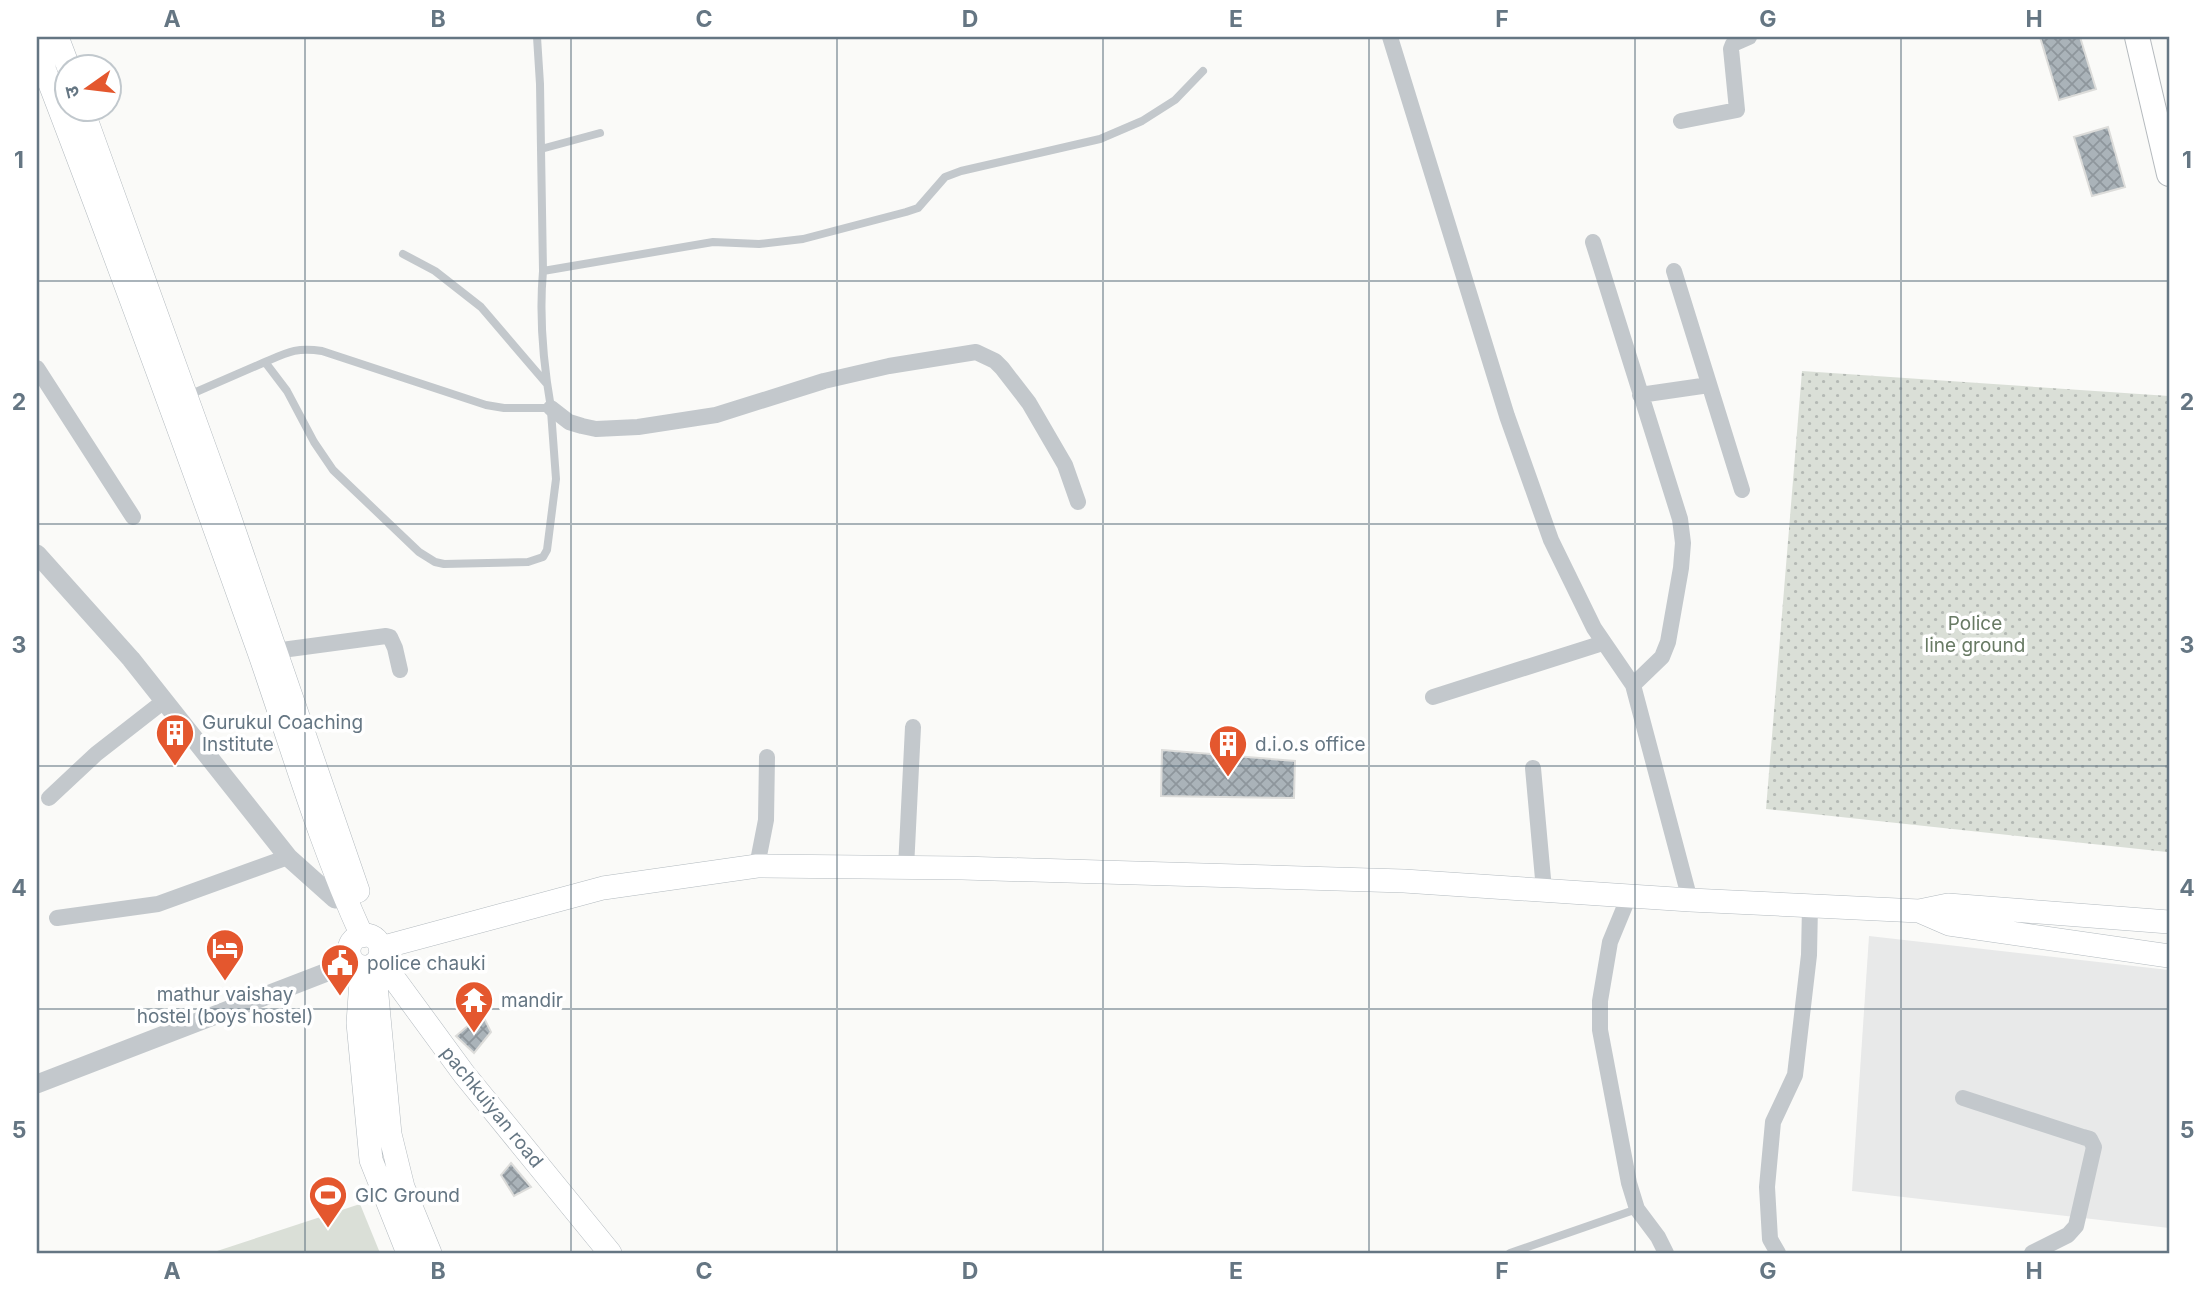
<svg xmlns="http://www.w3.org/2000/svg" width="2206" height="1290" viewBox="0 0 2206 1290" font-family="Inter,'Noto Sans Devanagari',sans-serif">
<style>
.built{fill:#e8e9e9}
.grass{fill:url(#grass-dots)}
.garden{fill:#dadfd7}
.building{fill:url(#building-cross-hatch);stroke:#dcdcda;stroke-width:2}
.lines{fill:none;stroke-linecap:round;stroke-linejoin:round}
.secondary-casing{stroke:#b3babf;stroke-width:24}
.primary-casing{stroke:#b5babe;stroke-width:26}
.service{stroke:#c3c8cc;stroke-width:8}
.minor{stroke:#c3c8cc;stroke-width:16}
.tertiary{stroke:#c3c8cc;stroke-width:19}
.secondary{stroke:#fff;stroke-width:23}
.primary{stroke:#fff;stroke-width:24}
.grid{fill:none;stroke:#657683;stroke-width:2;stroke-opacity:0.55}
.labels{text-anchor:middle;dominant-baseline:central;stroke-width:7;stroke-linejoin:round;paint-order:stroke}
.park-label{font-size:19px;fill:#687a64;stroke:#fff}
.poi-label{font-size:19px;fill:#657683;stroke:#fff;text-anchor:start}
.street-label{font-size:19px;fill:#657683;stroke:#fff}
.neatline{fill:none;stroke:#657683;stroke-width:2.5}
.grid-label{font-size:23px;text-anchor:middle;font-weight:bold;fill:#657683}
</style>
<defs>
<pattern id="grass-dots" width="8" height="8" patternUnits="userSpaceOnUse" patternTransform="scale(1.75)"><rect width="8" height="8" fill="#dadfd7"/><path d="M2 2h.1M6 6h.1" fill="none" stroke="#b4b9b4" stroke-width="1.8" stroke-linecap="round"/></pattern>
<pattern id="building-cross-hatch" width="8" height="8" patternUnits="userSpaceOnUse" patternTransform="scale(1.75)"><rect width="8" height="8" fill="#aab3b9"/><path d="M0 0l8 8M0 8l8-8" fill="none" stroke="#8e969c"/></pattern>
</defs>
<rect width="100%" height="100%" fill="#fafaf8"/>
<path class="built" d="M1869 936 2169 970V1228L1852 1191Z"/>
<path class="grass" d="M1802 371 2169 396V803L2167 852 1766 809Z"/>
<path class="garden" d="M360 1204 380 1253H211Z"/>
<path class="building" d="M2040 37H2080L2096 89 2059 100Z
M2108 127 2125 187 2092 196 2074 137Z
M1162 750 1295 761 1294 798 1161 796Z
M482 1014 491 1032 474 1053 456 1036Z
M511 1163 531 1187 514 1196 501 1175Z"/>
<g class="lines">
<g class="secondary-casing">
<path id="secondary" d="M57 37 68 66
M37 43 45 71C119 264 190 458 259 652 292 747 320 844 362 936
M82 108 226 507 358 891
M1919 911 1949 924 2169 956
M349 951a16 16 0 1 1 32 0a16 16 0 1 1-32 0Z
M380 948 603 888 757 866 962 868 1404 881 1690 900 1919 911 1948 905 2169 922
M379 958 464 1074 610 1253
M374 964 390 1134 403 1187 430 1253
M362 967 358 1023 371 1160 408 1253"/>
</g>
<g class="primary-casing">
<path id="primary" d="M2137 37 2169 174"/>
</g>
<path class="service" d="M537 37 540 84 541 149
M403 254 435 271 481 307 546 383
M543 271 541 149 600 133
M265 362C288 352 297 347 322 351L486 405 504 408H551C543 362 539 316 543 271L713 242 759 244 803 239 906 212 918 208 945 177 961 171 1100 139 1142 121 1175 100 1203 71
M189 395 265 362 287 391 314 442 333 470 419 552 435 562 444 564 528 562 543 557 547 550 556 479 551 411
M1510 1253 1637 1209"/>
<path class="minor" d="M1390 37 1507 416 1551 540 1594 628 1633 685 1690 900
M1681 121 1737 110 1731 49 1733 44 1749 37
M1593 242 1680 519 1683 543 1681 568 1668 642 1662 657 1633 685
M1674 271 1742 490
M37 368 133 517
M1640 395 1709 385
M551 408 569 422 582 426 596 429 638 427 716 415 824 381 889 366 976 352 995 361 1002 368 1029 403 1065 465 1078 502
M267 652 386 636 390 637 395 648 400 670
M1433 697 1603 643
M1533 768 1544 890
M49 798 96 754 164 701
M757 866 766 820 767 757
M906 868 913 727
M1629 896 1610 942 1600 1001V1030L1629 1183 1637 1209 1658 1237 1666 1253
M57 918 158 904 288 857
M1963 1098 2083 1137 2090 1139 2094 1147 2076 1226 2068 1235 2032 1253
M1778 1253 1770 1239 1767 1187 1773 1122 1795 1075 1809 955 1810 906"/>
<path class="tertiary" d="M37 554 131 659 288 857 335 899 357 893
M37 1084 353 962"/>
<use href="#secondary" class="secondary"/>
<use href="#primary" class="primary"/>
</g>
<path class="grid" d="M305 37V1253M571 37V1253M837 37V1253M1103 37V1253M1369 37V1253M1635 37V1253M1901 37V1253M37 281H2169M37 524H2169M37 766H2169M37 1009H2169"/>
<defs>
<g id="building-pin" transform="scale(2.0125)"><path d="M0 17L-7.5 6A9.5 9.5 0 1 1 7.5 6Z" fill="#e4572e" stroke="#fff"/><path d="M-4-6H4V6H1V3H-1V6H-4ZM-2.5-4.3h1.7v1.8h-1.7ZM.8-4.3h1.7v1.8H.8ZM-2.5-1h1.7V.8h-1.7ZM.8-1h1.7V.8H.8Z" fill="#fff"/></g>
<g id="hotel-pin" transform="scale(2.0125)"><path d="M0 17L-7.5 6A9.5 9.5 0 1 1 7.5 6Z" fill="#e4572e" stroke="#fff"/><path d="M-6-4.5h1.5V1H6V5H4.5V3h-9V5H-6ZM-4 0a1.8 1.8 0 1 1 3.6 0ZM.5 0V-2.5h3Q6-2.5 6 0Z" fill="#fff"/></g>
<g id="civic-pin" transform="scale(2.0125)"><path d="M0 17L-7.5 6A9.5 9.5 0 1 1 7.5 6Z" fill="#e4572e" stroke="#fff"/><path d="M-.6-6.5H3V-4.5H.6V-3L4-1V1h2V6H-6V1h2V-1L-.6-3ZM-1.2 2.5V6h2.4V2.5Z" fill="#fff"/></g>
<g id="temple-pin" transform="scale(2.0125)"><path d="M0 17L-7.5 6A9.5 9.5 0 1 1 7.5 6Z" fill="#e4572e" stroke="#fff"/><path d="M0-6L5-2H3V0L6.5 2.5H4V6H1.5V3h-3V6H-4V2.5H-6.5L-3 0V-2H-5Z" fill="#fff"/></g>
<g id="stadium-pin" transform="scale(2.0125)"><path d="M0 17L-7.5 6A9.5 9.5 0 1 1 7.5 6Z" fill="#e4572e" stroke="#fff"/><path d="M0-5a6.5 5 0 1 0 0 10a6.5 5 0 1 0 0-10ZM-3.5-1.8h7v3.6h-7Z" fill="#fff"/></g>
</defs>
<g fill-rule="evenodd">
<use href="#building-pin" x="175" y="733"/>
<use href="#building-pin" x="1228" y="744"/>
<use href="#hotel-pin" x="225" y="948"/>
<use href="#civic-pin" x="340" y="963"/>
<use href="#temple-pin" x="474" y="1000"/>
<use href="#stadium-pin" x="328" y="1195"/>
</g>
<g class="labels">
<g class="park-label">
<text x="1975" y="623">Police<tspan x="1975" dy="22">line ground</tspan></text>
</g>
<g class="poi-label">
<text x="202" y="722">Gurukul Coaching<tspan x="202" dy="22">Institute</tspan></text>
<text x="1255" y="744">d.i.o.s office</text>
<text x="367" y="963">police chauki</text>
<text x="225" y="994" text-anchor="middle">mathur vaishay<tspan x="225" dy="22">hostel (boys hostel)</tspan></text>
<text x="501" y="1000">mandir</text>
<text x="355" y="1195">GIC Ground</text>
</g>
<g class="street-label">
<text transform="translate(492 1107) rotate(51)">pachkuiyan road</text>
</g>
</g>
<rect width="2206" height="1290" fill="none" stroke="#ffffff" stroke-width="77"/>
<g transform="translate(88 88) rotate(256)"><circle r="33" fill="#ffffff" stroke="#c1c8cd" stroke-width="2"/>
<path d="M0-5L12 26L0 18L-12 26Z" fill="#e4572e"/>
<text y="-10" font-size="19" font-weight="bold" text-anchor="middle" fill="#657683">उ</text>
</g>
<rect x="38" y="38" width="2130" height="1214" class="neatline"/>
<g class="grid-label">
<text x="172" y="27">A</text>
<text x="438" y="27">B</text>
<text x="704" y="27">C</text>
<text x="970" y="27">D</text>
<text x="1236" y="27">E</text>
<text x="1502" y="27">F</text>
<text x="1768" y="27">G</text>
<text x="2034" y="27">H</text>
<text x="19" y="168">1</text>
<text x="2187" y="168">1</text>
<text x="19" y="410">2</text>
<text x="2187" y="410">2</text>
<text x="19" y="653">3</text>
<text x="2187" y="653">3</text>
<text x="19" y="896">4</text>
<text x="2187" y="896">4</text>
<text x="19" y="1138">5</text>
<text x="2187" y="1138">5</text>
<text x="172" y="1279">A</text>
<text x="438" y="1279">B</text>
<text x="704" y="1279">C</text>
<text x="970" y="1279">D</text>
<text x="1236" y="1279">E</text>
<text x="1502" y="1279">F</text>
<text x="1768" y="1279">G</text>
<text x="2034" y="1279">H</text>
</g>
</svg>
